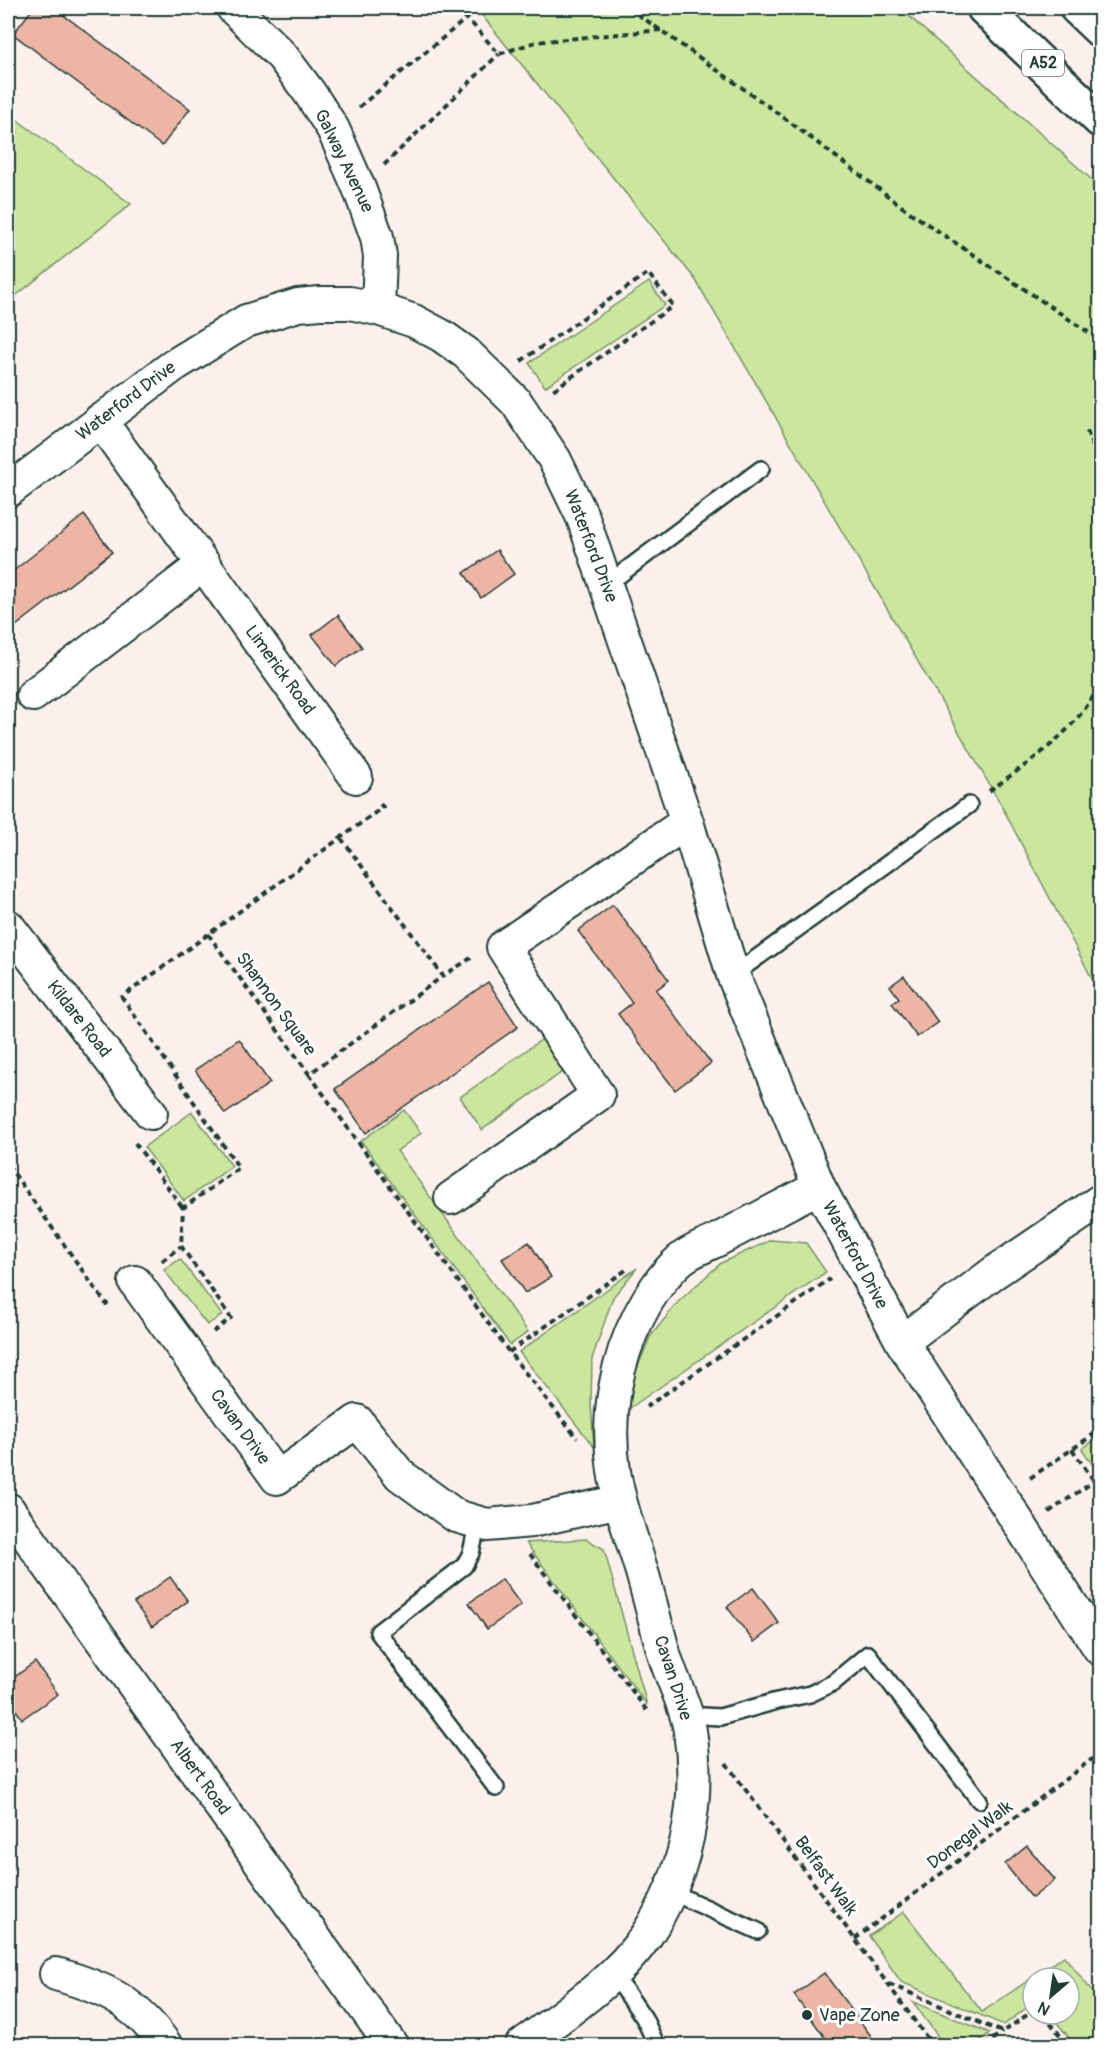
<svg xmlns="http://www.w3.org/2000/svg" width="1108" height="2053" viewBox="0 0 1108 2053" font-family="Pangolin,sans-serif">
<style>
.green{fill:#cbe79e;stroke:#759269;stroke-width:1.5}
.building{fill:#eeb5a5;stroke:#1f3d34;stroke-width:1.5}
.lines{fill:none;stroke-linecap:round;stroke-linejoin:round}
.service-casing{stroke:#1f3d34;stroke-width:20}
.minor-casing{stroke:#1f3d34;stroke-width:36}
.trunk-casing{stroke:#1f3d34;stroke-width:38}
.path{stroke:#1f3d34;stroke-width:4;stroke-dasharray:6 4.5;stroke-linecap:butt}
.service{stroke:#fff;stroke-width:15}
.minor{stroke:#fff;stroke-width:32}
.trunk{stroke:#fff;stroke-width:33}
.poi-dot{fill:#1f3d34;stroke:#fff;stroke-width:2}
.labels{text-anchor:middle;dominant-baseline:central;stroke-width:6;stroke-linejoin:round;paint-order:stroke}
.shield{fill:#fff;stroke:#627771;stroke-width:1.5}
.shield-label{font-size:16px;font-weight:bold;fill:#1f3d34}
.street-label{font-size:18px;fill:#1f3d34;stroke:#fff}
.poi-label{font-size:18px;fill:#1f3d34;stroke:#fff;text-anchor:start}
</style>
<rect width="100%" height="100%" fill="#fcf0ed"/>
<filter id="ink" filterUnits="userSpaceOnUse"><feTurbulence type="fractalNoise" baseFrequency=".0167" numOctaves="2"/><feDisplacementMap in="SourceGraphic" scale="12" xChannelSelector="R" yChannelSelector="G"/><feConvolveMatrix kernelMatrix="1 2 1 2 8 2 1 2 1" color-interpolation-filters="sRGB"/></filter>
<g filter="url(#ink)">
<path class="green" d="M476 8H900L1100 187V994L999 801 695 279Z
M8 113 131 204 8 302Z
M649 282 665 305 545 387 529 363Z
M548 1035 569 1067 482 1130 460 1097Z
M404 1110 421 1133 397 1151 528 1332 510 1345 361 1141Z
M192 1112 232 1166 184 1201 144 1147Z
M771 1240 806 1243 826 1272 624 1412 636 1371 650 1337 679 1301 721 1263Z
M180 1259 222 1315 207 1325 164 1270Z
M637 1268 613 1297 592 1359 591 1404 594 1447 519 1352Z
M1100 1436V1469L1097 1471 1082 1449Z
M586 1539 604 1549 647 1705 526 1543Z
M904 1912 982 2012 1064 1956 1100 2001V2042L1095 2045H1075L1050 2014H1069V1978H1033V2003L1004 2025 901 1982 869 1936Z
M913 2002 990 2033 974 2045H944Z"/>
<path class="building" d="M33 8H54L190 109 162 146 13 34Z
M84 515 112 552 8 632V575Z
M497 550 514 574 481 598 464 573Z
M338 615 362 647 336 666 312 635Z
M613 905 669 980 656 990 711 1063 675 1090 618 1014 632 1003 578 931Z
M904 976 938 1022 917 1037 892 1003 899 998 890 986Z
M488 982 518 1027 366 1133 335 1089Z
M239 1039 270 1083 225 1114 195 1070Z
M529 1242 551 1277 525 1293 502 1259Z
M170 1577 188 1601 152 1627 134 1603Z
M502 1579 521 1605 487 1629 469 1603Z
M753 1588 779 1623 754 1642 727 1607Z
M35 1662 58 1694 22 1719 14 1707 8 1711V1682Z
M1027 1846 1055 1880 1032 1898 1005 1864Z
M824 1973 871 2036 869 2038 874 2046H831L794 1995Z"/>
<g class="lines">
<g class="service-casing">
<path id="service" d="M606 585 761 469
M733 975 969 805
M478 1522 471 1553 464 1566 378 1632 496 1788
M687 1715 720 1717 777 1701 810 1694 833 1683 868 1654 979 1800
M669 1891 758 1931
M613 1973 644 2018 657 2046"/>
</g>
<g class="minor-casing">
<path id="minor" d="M233 8 282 56 309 92 333 129 359 188 377 237 380 256 378 309
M100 420 356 777
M8 491 173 366 246 321 298 305 320 303H350L378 309 414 321 442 336 466 353 516 402 555 460 583 518 687 822 733 975 819 1187 902 1342 1100 1649
M33 695 204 564
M8 926 151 1113
M451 1198 598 1095 503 947 687 822
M135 1282 277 1478 357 1421 400 1475 456 1516 487 1525 532 1521 620 1501
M902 1342 992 1274 1100 1201
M8 1509 392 2046
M56 1974C105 1988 136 2002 166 2046
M521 2046C564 2014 616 1980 646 1936 686 1876 701 1802 690 1731 686 1705 673 1682 665 1657 657 1629 650 1600 642 1572 632 1539 619 1505 614 1471 606 1417 615 1362 640 1314 649 1296 664 1274 680 1260 691 1250 709 1245 721 1238 754 1221 786 1204 819 1187"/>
</g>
<g class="trunk-casing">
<path id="trunk" d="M984 8 1100 120
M1077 8 1100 30"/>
</g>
<path class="path" d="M629 8 775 111 908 211 1100 340
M359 107 467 18 499 54 536 42 661 30
M384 165 499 54
M521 361 648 273 673 306 550 392
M1087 431 1100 467
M989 791C1034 759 1073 734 1100 685
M341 838 443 976 471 958
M208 934 309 1074 443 976
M309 1074 509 1352 577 1438
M135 1143 183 1208
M8 1165 106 1304 108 1302
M162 1261 181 1246
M213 1332 231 1318 181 1246 183 1208 239 1168 122 997 383 807 378 802
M509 1352 626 1270
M646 1407 830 1279
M1072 1449 1094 1481
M1030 1478 1100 1430
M1049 1512 1100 1477
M530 1554 648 1712H650
M726 1763 933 2046
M855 1939 1100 1753
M889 1984 1002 2032 1033 2011
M1044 2014 1068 2046
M984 2046 1002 2032"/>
<use href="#service" class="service"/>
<use href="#minor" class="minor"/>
<use href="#trunk" class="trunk"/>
</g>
</g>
<circle class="poi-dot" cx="807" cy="2015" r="6"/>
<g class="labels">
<rect class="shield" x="1022" y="50" width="42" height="26" rx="4.5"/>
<g class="shield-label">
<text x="1043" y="63">A52</text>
</g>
<g class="street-label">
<text transform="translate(344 161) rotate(64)">Galway Avenue</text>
<text transform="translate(126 401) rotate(-37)">Waterford Drive</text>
<text transform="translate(591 546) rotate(69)">Waterford Drive</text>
<text transform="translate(280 670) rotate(54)">Limerick Road</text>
<text transform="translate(276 1004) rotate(54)">Shannon Square</text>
<text transform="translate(79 1019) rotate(52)">Kildare Road</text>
<text transform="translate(855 1255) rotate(62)">Waterford Drive</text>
<text transform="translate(240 1427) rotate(54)">Cavan Drive</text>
<text transform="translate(673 1678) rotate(72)">Cavan Drive</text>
<text transform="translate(200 1777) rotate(54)">Albert Road</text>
<text transform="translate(970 1835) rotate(-37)">Donegal Walk</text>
<text transform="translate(826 1876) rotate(54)">Belfast Walk</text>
</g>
<g class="poi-label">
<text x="819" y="2015">Vape Zone</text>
</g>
</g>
<rect width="1108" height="2053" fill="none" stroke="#fff" stroke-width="30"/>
<rect x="15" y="15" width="1078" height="2023" fill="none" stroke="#1f3d34" stroke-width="2" filter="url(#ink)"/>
<g transform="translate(1051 1996) rotate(209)"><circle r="28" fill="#ffffff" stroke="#a5b1ae" stroke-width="1.5"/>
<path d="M0-4.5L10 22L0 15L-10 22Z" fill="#1f3d34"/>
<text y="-9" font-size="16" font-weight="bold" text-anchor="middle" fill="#1f3d34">N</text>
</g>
</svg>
